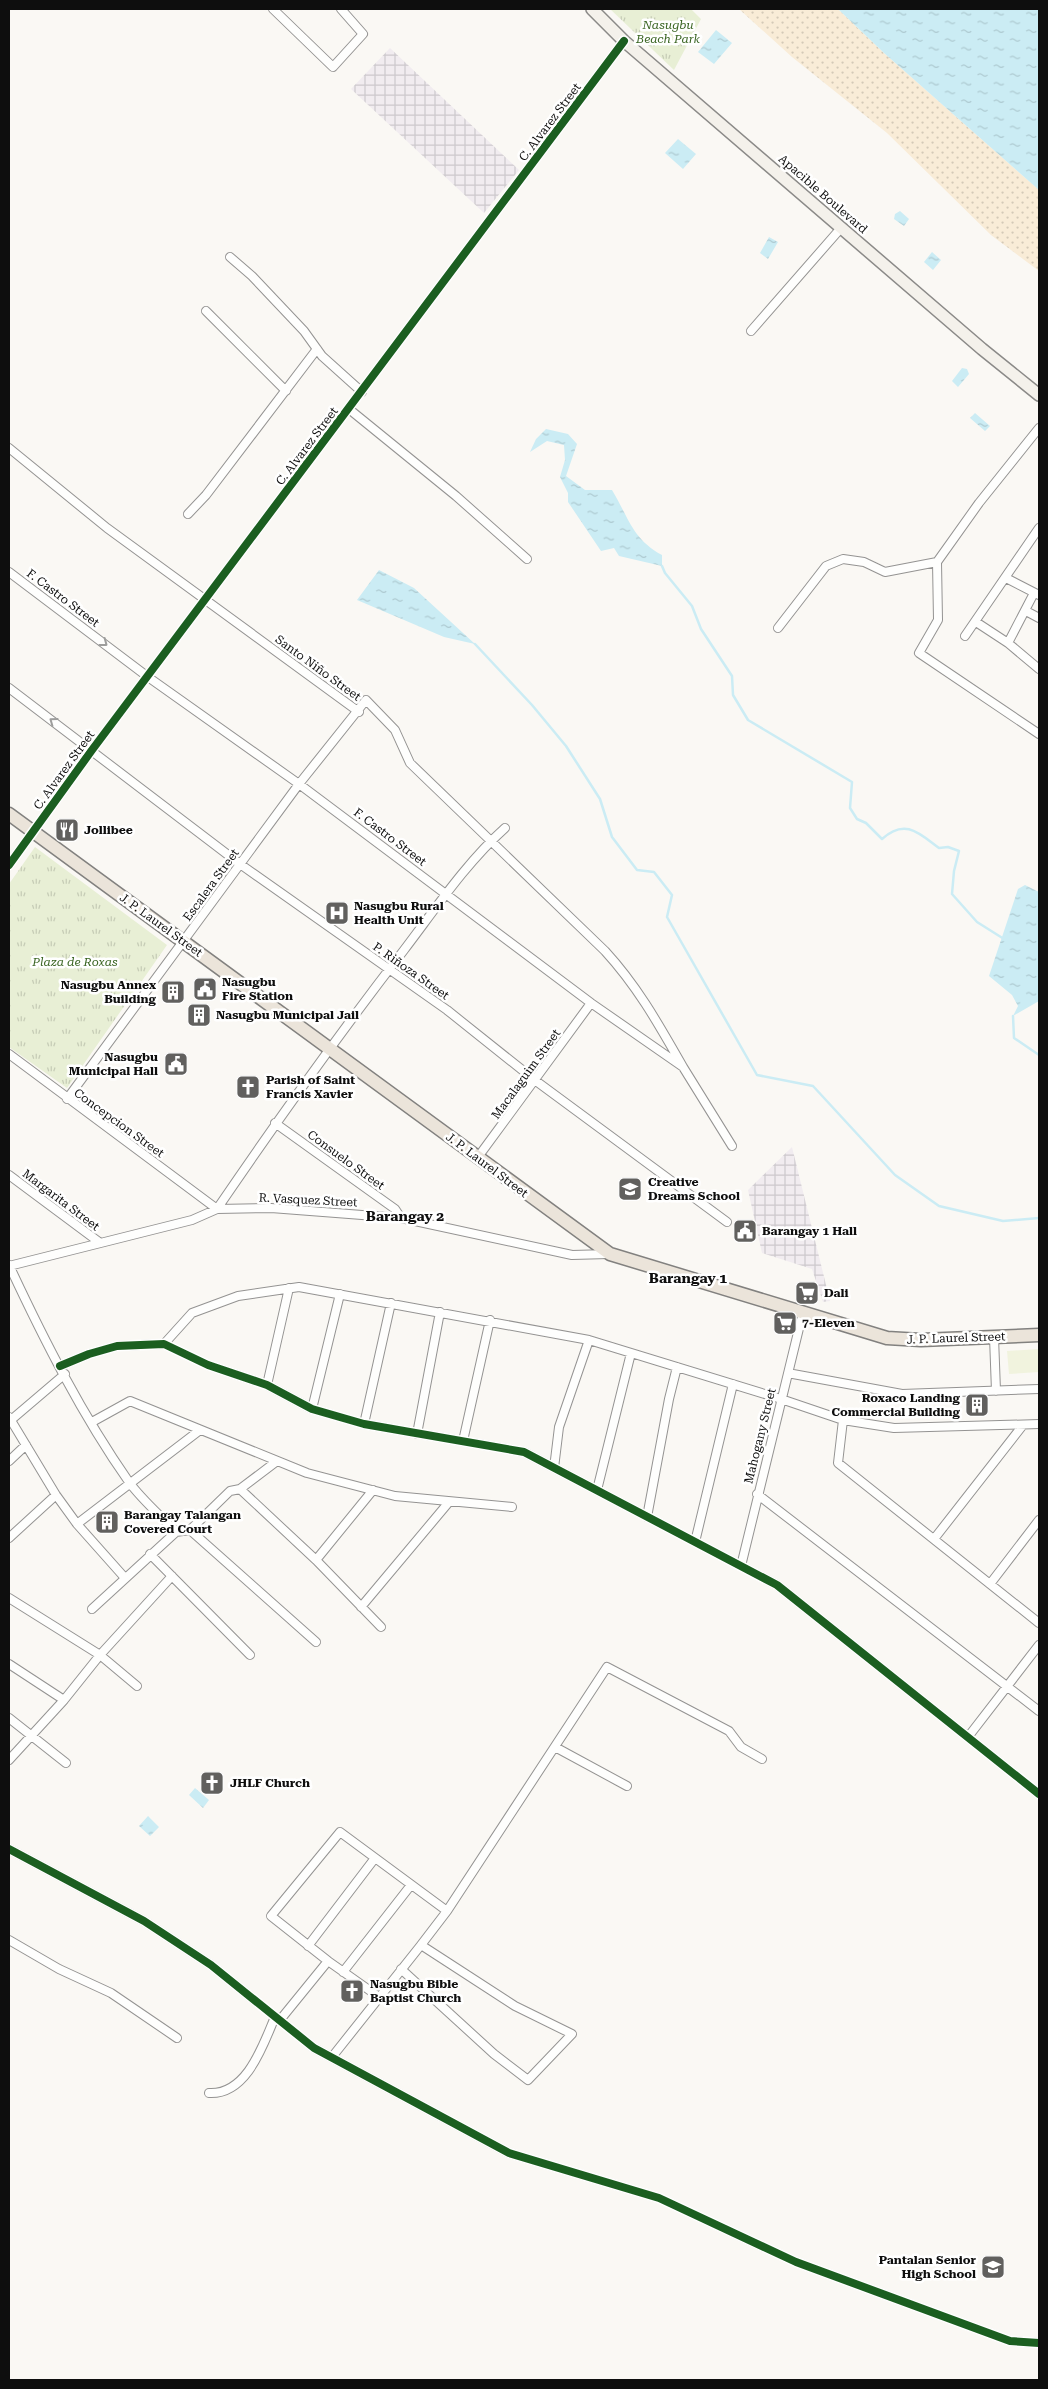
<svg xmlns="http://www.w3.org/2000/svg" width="1048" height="2389" viewBox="0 0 1048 2389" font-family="'Roboto Serif',serif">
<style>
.industrial{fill:url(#industrial-grid)}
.sand{fill:url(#sand-dots)}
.park{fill:url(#park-tufts)}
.pitch{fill:#f1f3de}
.water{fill:url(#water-ripples)}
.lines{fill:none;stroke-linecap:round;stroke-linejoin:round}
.stream{stroke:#cbecf4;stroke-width:2.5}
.street-casing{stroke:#949392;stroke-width:10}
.secondary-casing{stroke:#8b8a88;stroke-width:14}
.primary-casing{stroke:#82817f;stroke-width:15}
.street{stroke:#fefefd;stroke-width:8}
.secondary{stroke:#f4f1eb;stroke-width:11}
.primary{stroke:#ebe4da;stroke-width:12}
.cycleway-casing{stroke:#fff;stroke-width:11}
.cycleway{stroke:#1b5e20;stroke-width:8}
.oneway{stroke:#9e9e9d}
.labels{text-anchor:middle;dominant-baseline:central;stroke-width:5;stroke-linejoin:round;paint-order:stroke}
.park-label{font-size:12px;font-style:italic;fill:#396421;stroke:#fff}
.street-label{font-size:12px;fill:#0e0e0e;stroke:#fff}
.poi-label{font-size:12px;font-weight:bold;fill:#0e0e0e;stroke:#fff;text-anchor:start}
.neighbourhood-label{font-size:14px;font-weight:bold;fill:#0e0e0e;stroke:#fff}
</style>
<defs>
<pattern id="industrial-grid" width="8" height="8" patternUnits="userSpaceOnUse" patternTransform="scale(1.25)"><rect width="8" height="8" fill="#f1ecf0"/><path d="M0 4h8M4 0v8" fill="none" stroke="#cdc9cd"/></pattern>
<pattern id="sand-dots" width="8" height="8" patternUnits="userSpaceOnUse" patternTransform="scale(1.25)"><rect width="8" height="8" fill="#f9ecd7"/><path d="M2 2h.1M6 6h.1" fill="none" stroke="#d4c9b7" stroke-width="1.8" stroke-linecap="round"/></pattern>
<pattern id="park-tufts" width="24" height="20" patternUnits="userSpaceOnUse" patternTransform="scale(1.25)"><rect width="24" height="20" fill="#e8efd5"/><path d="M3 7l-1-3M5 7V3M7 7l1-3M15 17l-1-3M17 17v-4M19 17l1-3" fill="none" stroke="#c6ccb6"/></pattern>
<pattern id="water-ripples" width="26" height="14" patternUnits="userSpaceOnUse" patternTransform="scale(1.25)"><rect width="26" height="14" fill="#cbecf4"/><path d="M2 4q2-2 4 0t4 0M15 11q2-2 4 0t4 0" fill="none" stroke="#adc9d0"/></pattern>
</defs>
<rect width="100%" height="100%" fill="#faf8f4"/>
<path class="industrial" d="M390 48 519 170 484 213 351 89Z
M792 1147 830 1301 823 1302 812 1269 762 1253 748 1190Z"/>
<path class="sand" d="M739 9H838L884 53 1039 190V271L991 235 887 133 792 57Z"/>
<path class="park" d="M610 9H691L701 19 674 70Z
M35 847 167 945 67 1088 9 1047V884Z"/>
<path class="pitch" d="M1039 1349V1372L1009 1374 1007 1351Z"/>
<path class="water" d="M838 9H1039V190L884 53Z
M716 30 732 43 714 64 698 52Z
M678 139 696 154 683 169 665 153Z
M900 211 909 219 904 226 894 219 895 214Z
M769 237 778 242 768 259 760 253Z
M932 252 941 260 933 270 924 262Z
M962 368 967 369 969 374 958 387 952 381Z
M975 413 990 426 985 431 970 418Z
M546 429 568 434 577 444 566 476 585 490H612C628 516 632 539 662 555V566L619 556 614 548 601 551 568 502V493L560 477 565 460 564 445 547 441 530 452 536 439Z
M379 570 414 588 475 644 444 637 357 600Z
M1025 885 1039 892V1001L1013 1016 1018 1006 1012 995 989 976 1018 889Z
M195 1788 209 1800 203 1808 189 1795Z
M148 1816 159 1827 150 1836 139 1826Z"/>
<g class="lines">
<path class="stream" d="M662 566 665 573 692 606 701 629 732 676 733 695 748 720 852 782 850 808 857 819 866 823 882 839C905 818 919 833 939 848L948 847 959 851 954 871 952 894 977 922 1004 939
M475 644 532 705 566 746 600 799 612 837 637 870 654 872 672 895 667 917 757 1075 813 1086 895 1175 939 1206 1003 1221 1039 1218
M1013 1016 1014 1038 1039 1055"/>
<g class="street-casing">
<path id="street" d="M273 9 333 67 363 34 341 9
M230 257 252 276 304 331 322 356 362 392
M206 311 286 391
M751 331 841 228
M349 409 456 496 527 559
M9 448 107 528 359 712
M188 514 206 495 317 349
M937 562 938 620 919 653 1039 734
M9 572 148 677 299 784 591 1003 683 1067 732 1146
M1006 578 1039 595
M1026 611 1039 618
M976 622 1008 643 1039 669
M778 628 826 566 843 559 864 562 885 572 937 562 979 503 1039 428
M965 636 1039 528
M1008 643 1034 593
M9 688 240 864 447 1010 536 1081 727 1222
M9 865 92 750 624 41
M9 1054 217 1209C277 1121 339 1034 404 950 436 908 466 863 505 828
M67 1099 299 784 366 700 395 730 410 763 605 951C638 987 659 1025 683 1067
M275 1123 395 1209 401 1218
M478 1157 591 1003
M9 1175 99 1242
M9 1265C44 1340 82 1415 129 1482 142 1500 161 1516 176 1532L190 1530 316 1642
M9 1266 192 1220 217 1209 271 1208 401 1218 572 1255 609 1254
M994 1337 996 1391
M164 1344 192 1313 238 1296 299 1287 589 1340 781 1399 843 1420 894 1428 1039 1424
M60 1366 89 1354 117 1346 164 1344 208 1365 267 1385 312 1409 364 1424 524 1452 777 1585 1039 1794
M793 1374 902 1394 1039 1389
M267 1385 289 1288
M312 1409 340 1294
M9 1417 56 1495 77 1524 125 1578
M11 1420 65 1374
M843 1420 838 1463 1039 1623
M92 1422 130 1401 307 1473 395 1496 512 1507
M364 1424 391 1303
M417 1434 440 1312
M463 1441 490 1320
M9 1461 26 1445
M277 1461 240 1489 316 1560 381 1627
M554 1468 559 1427 589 1340
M597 1490 631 1353
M757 1494 1039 1711
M647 1517 669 1399 677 1367
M77 1524 200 1430
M190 1530 230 1491 240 1489
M9 1538 56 1495
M934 1539 1023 1425
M695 1542 733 1384
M150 1554 250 1655
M316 1560 373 1490
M741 1566 803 1312
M990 1584 1039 1520
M9 1598 100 1655 137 1686
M361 1607 449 1502
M92 1609 176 1532
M9 1664 64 1700
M9 1718 66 1763
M968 1737 1039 1645
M555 1747 627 1786
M9 1760 64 1700 100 1655 172 1576
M9 1849 144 1921 211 1965 314 2048 509 2153 659 2198 796 2262 1010 2341 1039 2343
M447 1911 607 1667 729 1731 741 1747 762 1759
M9 1940 59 1969 111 1993 177 2038
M308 1946 375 1858
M343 1972 411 1885
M379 1997 328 1961 271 1916 340 1832 447 1911 421 1945
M280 2020 328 1961
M332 2057 421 1945 515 2006 572 2034 528 2080 494 2054 401 1969
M209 2093C247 2095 263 2045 275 2017"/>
</g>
<g class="secondary-casing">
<path id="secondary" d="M592 9 624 41 982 349 1039 395"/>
</g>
<g class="primary-casing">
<path id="primary" d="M9 814 610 1254 887 1338 921 1340 1039 1335"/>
</g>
<use href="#street" class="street"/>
<use href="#secondary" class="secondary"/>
<use href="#primary" class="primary"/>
<g class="cycleway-casing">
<path id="cycleway" d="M9 865 92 750 624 41
M60 1366 89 1354 117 1346 164 1344 208 1365 267 1385 312 1409 364 1424 524 1452 777 1585 1039 1794
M9 1849 144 1921 211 1965 314 2048 509 2153 659 2198 796 2262 1010 2341 1039 2343"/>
</g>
<use href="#cycleway" class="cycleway"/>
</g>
<defs><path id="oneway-chevron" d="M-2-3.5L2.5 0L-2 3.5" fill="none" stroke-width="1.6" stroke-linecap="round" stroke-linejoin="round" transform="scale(1.25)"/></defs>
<g class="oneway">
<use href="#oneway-chevron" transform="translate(104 643) rotate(37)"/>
<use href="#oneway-chevron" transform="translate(53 721) rotate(-144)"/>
</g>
<defs>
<g id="restaurant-square" transform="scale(1.25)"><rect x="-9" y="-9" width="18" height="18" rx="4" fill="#61605e" stroke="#fff"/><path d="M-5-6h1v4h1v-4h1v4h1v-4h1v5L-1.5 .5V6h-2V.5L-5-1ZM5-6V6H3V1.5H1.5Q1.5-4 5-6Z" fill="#fff"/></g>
<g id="hospital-square" transform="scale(1.25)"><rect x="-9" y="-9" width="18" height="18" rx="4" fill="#61605e" stroke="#fff"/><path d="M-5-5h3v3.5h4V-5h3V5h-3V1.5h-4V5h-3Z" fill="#fff"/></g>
<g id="civic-square" transform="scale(1.25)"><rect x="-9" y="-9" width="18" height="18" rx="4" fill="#61605e" stroke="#fff"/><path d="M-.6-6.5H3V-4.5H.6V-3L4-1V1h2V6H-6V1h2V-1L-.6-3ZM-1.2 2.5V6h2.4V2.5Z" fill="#fff"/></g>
<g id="building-square" transform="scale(1.25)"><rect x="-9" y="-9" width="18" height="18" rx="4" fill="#61605e" stroke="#fff"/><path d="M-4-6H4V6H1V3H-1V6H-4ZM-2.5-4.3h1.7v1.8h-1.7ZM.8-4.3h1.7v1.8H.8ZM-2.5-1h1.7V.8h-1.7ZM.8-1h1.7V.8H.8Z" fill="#fff"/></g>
<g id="church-square" transform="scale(1.25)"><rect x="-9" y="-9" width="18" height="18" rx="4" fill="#61605e" stroke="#fff"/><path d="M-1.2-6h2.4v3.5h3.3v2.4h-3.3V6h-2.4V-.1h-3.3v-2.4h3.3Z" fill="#fff"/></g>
<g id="school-square" transform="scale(1.25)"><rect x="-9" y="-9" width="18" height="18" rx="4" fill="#61605e" stroke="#fff"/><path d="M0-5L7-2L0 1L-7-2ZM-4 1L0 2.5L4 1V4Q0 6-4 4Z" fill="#fff"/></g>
<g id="supermarket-square" transform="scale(1.25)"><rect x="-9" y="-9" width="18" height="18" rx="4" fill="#61605e" stroke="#fff"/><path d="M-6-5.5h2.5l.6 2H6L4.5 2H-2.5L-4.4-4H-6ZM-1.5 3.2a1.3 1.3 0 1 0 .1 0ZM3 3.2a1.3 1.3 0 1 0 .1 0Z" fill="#fff"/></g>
</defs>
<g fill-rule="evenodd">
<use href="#restaurant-square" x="67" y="830"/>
<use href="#hospital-square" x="337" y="913"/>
<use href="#civic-square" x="205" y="989"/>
<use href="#building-square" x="173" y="992"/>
<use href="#building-square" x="199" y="1015"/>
<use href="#civic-square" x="176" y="1064"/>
<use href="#church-square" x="248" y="1087"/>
<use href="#school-square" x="630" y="1189"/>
<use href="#civic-square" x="745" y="1231"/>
<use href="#supermarket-square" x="807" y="1293"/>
<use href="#supermarket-square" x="785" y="1323"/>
<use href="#building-square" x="977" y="1405"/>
<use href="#building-square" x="107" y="1522"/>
<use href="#church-square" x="212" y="1783"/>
<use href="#church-square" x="352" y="1991"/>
<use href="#school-square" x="993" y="2267"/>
</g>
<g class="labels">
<g class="park-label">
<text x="668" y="25">Nasugbu<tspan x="668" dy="14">Beach Park</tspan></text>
<text x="75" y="962">Plaza de Roxas</text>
</g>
<g class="street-label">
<text transform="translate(550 122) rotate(-53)">C. Alvarez Street</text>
<text transform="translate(823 194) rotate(41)">Apacible Boulevard</text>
<text transform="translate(307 446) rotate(-53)">C. Alvarez Street</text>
<text transform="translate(63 598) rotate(37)">F. Castro Street</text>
<text transform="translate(318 668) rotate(36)">Santo Niño Street</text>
<text transform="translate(64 770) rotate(-54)">C. Alvarez Street</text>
<text transform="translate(390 837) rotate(37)">F. Castro Street</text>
<text transform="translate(211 885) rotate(-54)">Escalera Street</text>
<text transform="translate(161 925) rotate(36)">J. P. Laurel Street</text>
<text transform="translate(411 971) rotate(35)">P. Riñoza Street</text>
<text transform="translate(526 1074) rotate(-54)">Macalaguim Street</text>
<text transform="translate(119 1123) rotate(36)">Concepcion Street</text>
<text transform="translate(346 1160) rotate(36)">Consuelo Street</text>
<text transform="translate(487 1165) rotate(37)">J. P. Laurel Street</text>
<text transform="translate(61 1200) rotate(37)">Margarita Street</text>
<text transform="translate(308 1200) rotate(3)">R. Vasquez Street</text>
<text transform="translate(956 1338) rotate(-2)">J. P. Laurel Street</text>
<text transform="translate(760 1436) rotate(-76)">Mahogany Street</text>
</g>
<g class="poi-label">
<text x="84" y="830">Jollibee</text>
<text x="354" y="906">Nasugbu Rural<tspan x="354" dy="14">Health Unit</tspan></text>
<text x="222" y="982">Nasugbu<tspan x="222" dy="14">Fire Station</tspan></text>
<text x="156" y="985" text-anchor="end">Nasugbu Annex<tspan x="156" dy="14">Building</tspan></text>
<text x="216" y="1015">Nasugbu Municipal Jail</text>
<text x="158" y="1057" text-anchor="end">Nasugbu<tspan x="158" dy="14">Municipal Hall</tspan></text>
<text x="266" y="1080">Parish of Saint<tspan x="266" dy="14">Francis Xavier</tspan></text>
<text x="648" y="1182">Creative<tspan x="648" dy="14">Dreams School</tspan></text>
<text x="762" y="1231">Barangay 1 Hall</text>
<text x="824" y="1293">Dali</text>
<text x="802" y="1323">7-Eleven</text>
<text x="960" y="1398" text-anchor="end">Roxaco Landing<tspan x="960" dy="14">Commercial Building</tspan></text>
<text x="124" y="1515">Barangay Talangan<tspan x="124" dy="14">Covered Court</tspan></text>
<text x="230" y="1783">JHLF Church</text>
<text x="370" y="1984">Nasugbu Bible<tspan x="370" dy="14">Baptist Church</tspan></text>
<text x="976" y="2260" text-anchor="end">Pantalan Senior<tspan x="976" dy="14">High School</tspan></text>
</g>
<g class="neighbourhood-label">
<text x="405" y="1216">Barangay 2</text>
<text x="688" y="1278">Barangay 1</text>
</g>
</g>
<rect width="1048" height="2389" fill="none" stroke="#0e0e0e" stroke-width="20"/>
</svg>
